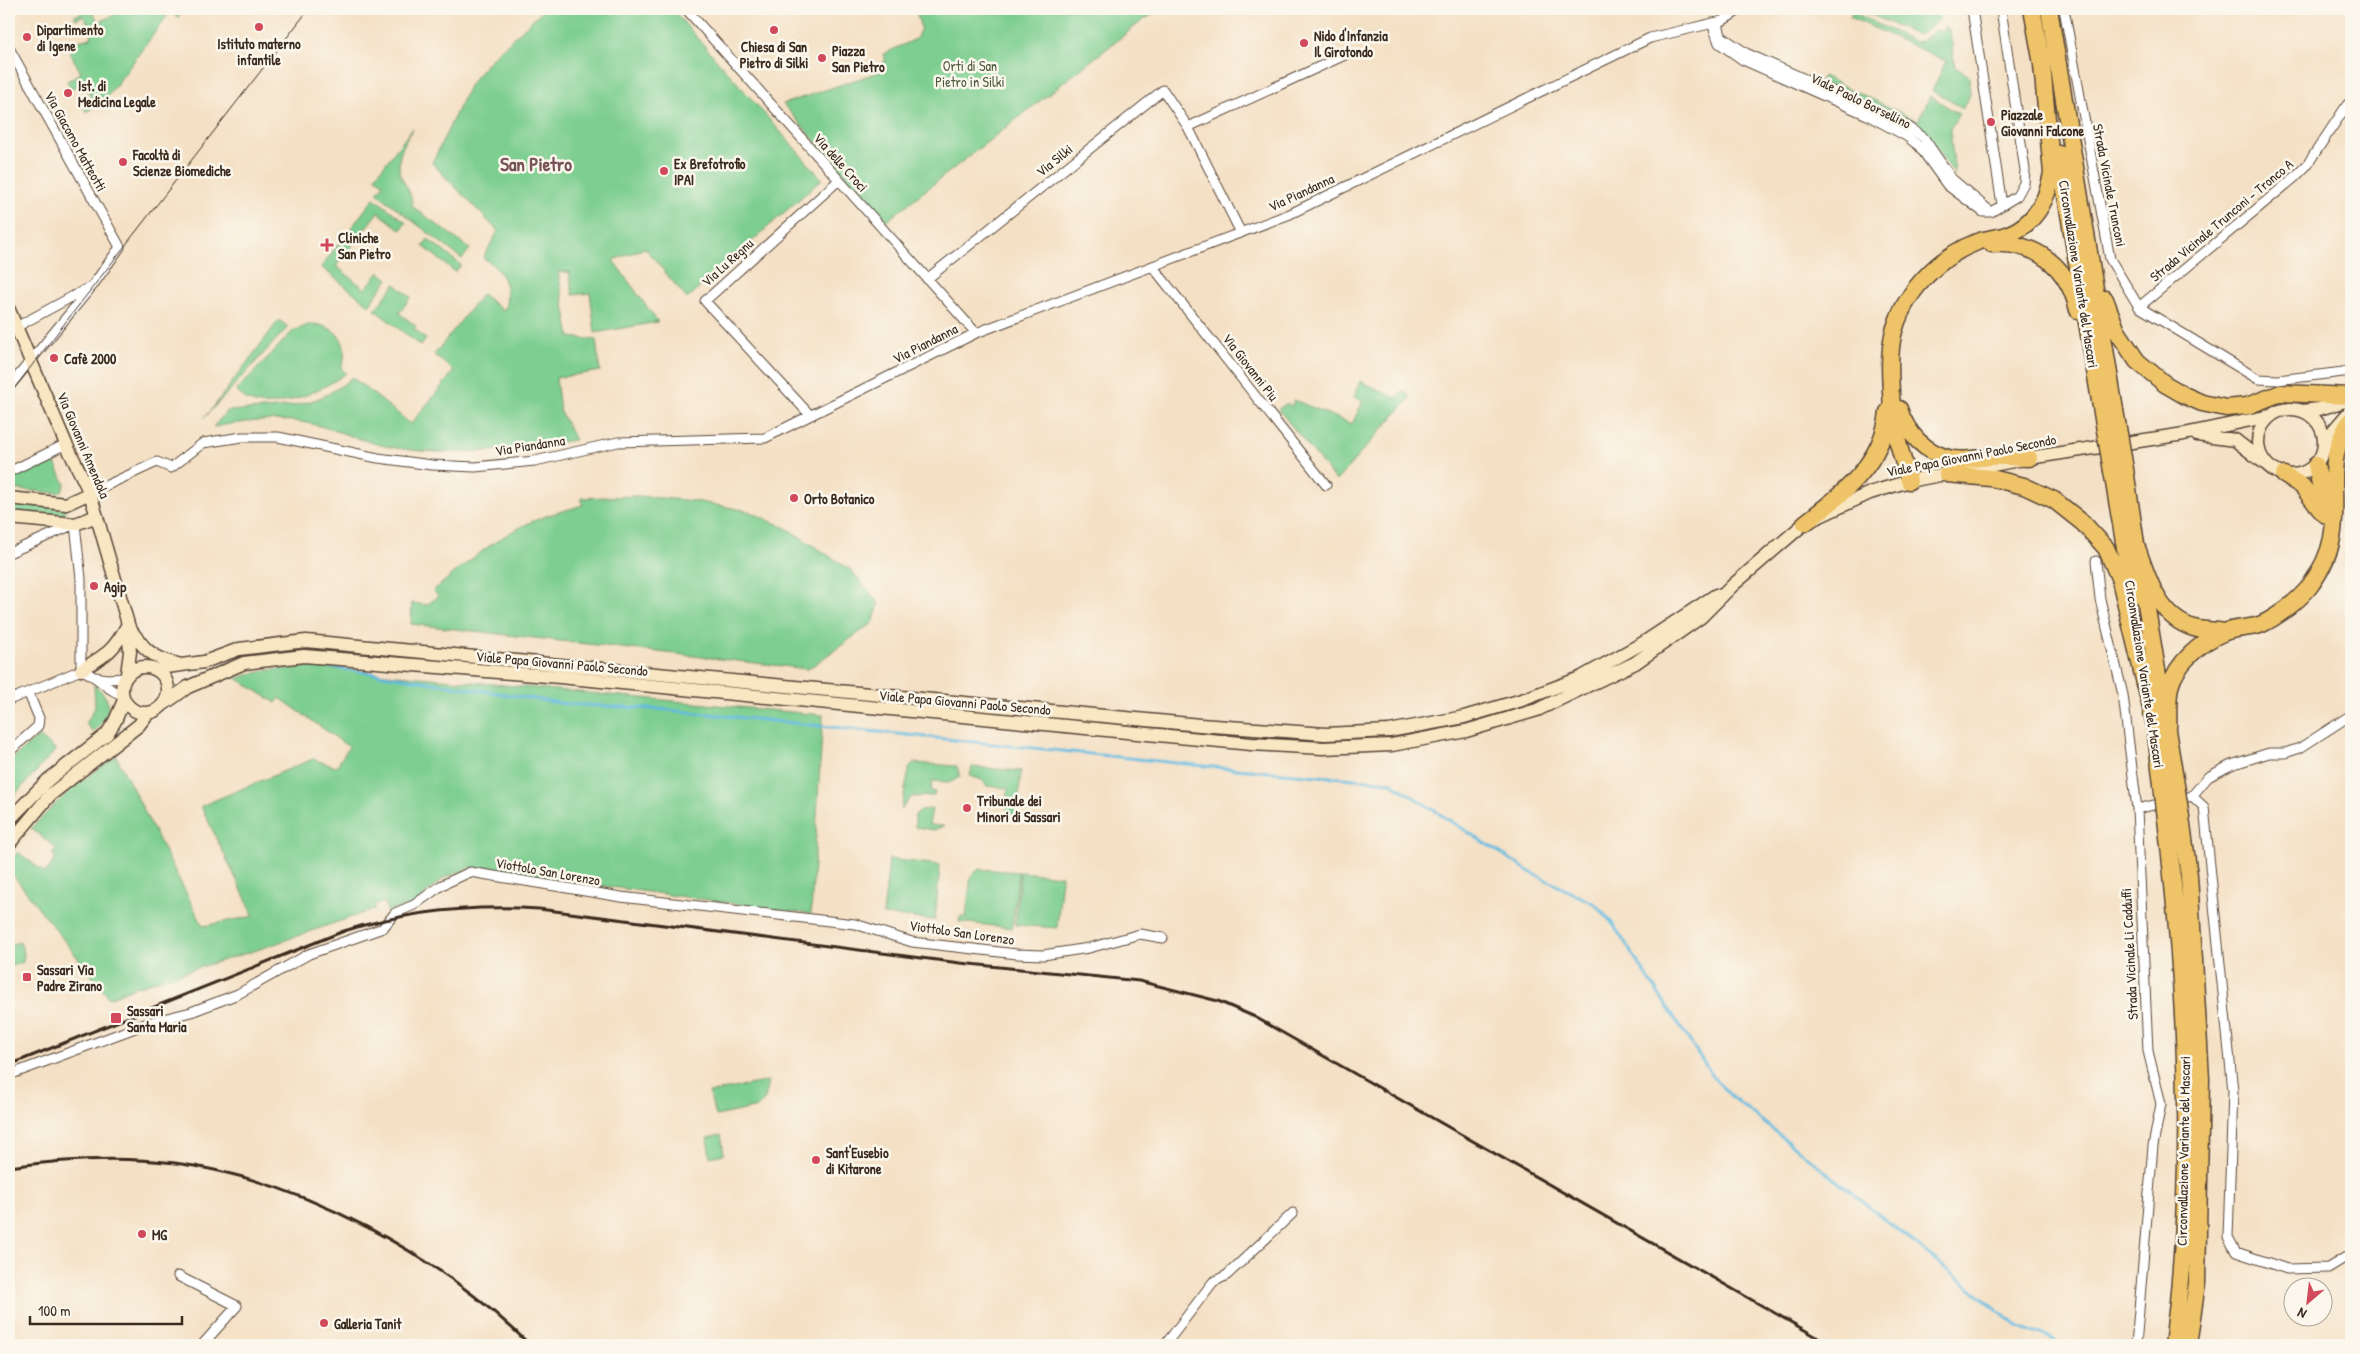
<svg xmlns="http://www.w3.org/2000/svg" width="2360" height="1354" viewBox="0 0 2360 1354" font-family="'Patrick Hand',sans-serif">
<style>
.green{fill:#7dce90;stroke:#5c7c57}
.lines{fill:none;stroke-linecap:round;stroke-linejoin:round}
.stream{stroke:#62badf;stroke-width:3}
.street-casing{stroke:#574537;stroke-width:11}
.secondary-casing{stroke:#574537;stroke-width:15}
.highway-casing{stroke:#574537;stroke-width:19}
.street{stroke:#fff;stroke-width:9}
.secondary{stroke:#f9e7c3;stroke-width:12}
.highway{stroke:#efc469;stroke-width:16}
.tram{stroke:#3b2a1e;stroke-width:1}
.rail{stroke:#3b2a1e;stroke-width:3}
.highway-bridge-casing{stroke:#574537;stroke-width:19;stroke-linecap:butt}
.highway-bridge{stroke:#efc469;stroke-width:16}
.poi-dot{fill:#d1495b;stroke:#fbf7ec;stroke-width:2}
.labels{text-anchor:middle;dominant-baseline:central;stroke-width:5;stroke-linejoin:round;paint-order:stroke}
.poi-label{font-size:14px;font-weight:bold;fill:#3b2a1e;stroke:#fbf7ec;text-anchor:start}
.park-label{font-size:14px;fill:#4f5b40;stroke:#fbf7ec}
.street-label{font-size:14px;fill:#3b2a1e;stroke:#fbf7ec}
.district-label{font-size:19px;font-weight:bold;fill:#775258;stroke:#fbf7ec}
</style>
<rect width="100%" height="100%" fill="#fbf7ec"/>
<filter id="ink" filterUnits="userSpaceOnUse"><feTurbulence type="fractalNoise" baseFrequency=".02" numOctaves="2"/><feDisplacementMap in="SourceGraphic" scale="10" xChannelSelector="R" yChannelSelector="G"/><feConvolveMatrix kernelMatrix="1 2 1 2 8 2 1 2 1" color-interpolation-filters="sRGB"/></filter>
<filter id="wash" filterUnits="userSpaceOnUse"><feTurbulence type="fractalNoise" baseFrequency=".0096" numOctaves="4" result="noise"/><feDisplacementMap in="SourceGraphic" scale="20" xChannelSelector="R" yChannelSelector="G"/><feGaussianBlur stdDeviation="1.12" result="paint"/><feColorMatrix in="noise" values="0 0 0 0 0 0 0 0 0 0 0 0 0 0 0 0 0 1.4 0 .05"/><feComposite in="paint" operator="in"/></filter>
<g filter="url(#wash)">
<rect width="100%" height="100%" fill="#f4e0c4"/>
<path class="green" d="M92 9 98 22 121 12 120 9H182L178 18 170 12 105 100 100 96 90 110 86 112 82 103 91 97 83 83 71 89 67 81 81 73 70 52 73 42 91 38 92 29 83 16 76 19 74 16Z
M544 9H672L822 179 687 299 645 248 613 260 658 322 595 333 590 293 573 295 569 272H558L570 337 596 340 600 371 556 378 560 411 575 440C512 449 449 459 385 446 357 440 329 426 301 422 272 418 242 422 213 427L227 411C273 408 315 411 352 377L411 424 454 371 434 355 482 294 502 310 505 309C511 287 502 269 483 258L498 231 432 163 470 84 490 60Z
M915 9H1162L1142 21 885 222 783 104 885 70 883 62 886 61 883 54 916 39 921 28Z
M1857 9H1937L1939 20 1919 35Z
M1853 12 1915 42 1921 41 1936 30 1944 31V26L1950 31 1955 67 1969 76 1970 95 1962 109 1949 99 1932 91 1946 61 1850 17Z
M1823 76 1918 121 1930 96 1959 114 1950 129 1955 175 1927 136 1819 82Z
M413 128C404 144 393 161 403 180 408 189 412 195 412 206L470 249 462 259 377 193 384 184 375 177Z
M374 198 406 222 401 230 378 212 336 266 365 289 379 272 388 279 369 305 321 267Z
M428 239 461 265 455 272 423 246Z
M395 284 411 297 399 313 416 326 414 329 426 339 421 346 375 310Z
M279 320 288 327 204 418 215 405Z
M311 324C336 325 352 343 341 368L346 373C327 388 277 412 252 402 246 400 241 395 236 391L293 331Z
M1360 381 1396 398 1405 391 1410 398 1336 481 1278 409 1286 404 1292 406 1294 400 1352 424 1363 401 1354 397Z
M53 459 65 484 62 491 58 493 9 489V477Z
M638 496 695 501 748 511 786 528 851 570 879 604 873 623 808 669 411 624 412 603 427 605 438 596 433 591C465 564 498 535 538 519 552 513 568 510 583 505L581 498Z
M9 503 65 509 66 510 64 514 9 513Z
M312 667 823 715 811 914 470 868 444 878 414 905 387 911 385 902 374 905 375 909 260 949 135 987 109 998 13 875 9 879V862L18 852 45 873 56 858 52 854 56 848 31 828 71 789 116 756 203 926 254 916 201 806 313 759 336 767 349 747 280 698 276 703 236 678 268 670Z
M94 685C115 700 111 717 93 732L86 724 95 707Z
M39 736 56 750 9 801V761Z
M913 763 957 766 960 777 951 782 932 781 931 791 935 792 934 796 911 797 901 810 909 769Z
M972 767 1021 771 1017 816 1014 818 1003 803 1006 802 1008 788 987 786 982 780 970 776Z
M932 809 929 825 944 826 934 830 915 827V815L920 810Z
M889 859 940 865 935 920 883 915Z
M979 869 1019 872 1012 928 959 922 960 917H966L971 876Z
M1020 872 1062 876 1057 928 1015 925Z
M20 942 24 953 23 962 9 967V945Z
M768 1081 765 1099 758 1107 716 1116 709 1093Z
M721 1135 724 1154 710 1157 707 1138Z"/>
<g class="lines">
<path class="stream" d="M326 666 566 704 658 709 1224 768 1390 782 1530 872 1595 904 1612 923 1714 1078 1732 1097 2018 1326 2065 1345"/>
</g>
</g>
<g filter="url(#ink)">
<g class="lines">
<g class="street-casing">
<path id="street" d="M686 9 976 333
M1972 9 2002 205
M2064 9 2110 259 2139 307 2258 379 2278 380 2351 371
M1712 23 1719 43 1743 60 1867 115 1906 136 1919 146 1947 185 1983 212H1991L2017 196 2024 183 2025 170 2001 9
M1719 27 1721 36 1746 53 1873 109 1910 128 1924 138 1952 179 1991 212
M9 48 120 247 93 285 9 387
M1188 127 1345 55
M1153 267 1326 485
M927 279 1163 90 1188 127 1241 233
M2139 307 2294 178 2307 165 2347 105 2351 102
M9 331 88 288
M810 415 705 301 839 180
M9 472 66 444
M90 493 157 462 171 468 203 443 242 437H278L378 458 432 465 475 467 535 461 618 442 765 438 976 333 1290 214 1650 38 1722 21 1741 9
M9 553 75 524 81 579V670
M2096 561 2100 599 2123 695 2137 809 2148 1051 2161 1104 2153 1146 2136 1345
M95 677 107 679 125 678
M9 700 81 670C97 675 106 690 122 695
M9 752 38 726 39 718 28 692
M2192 796 2204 807 2233 1091 2228 1237 2236 1252 2287 1269 2328 1268 2351 1254
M2188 797 2192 796 2208 777 2231 765 2269 753H2285L2300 748 2351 715
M2137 809 2166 802
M9 1075 151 1022 191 1012 238 994 309 954 383 928 395 913 414 905 442 885 470 872 621 897 855 924 912 942 1017 954 1043 955 1089 948 1140 934 1163 938
M178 1276 237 1306 202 1345
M1165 1345 1213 1282 1227 1275 1293 1213"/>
</g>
<g class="secondary-casing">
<path id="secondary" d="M9 310 66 444 90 493 128 624 130 652 127 674
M2258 442a33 33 0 1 1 66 0a33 33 0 1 1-66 0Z
M2302 411 2319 409 2351 399
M2197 435 2235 440 2262 461
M2324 446 2333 431 2351 410
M9 498 66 504 90 493
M9 518 75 524 97 516
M128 626C143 648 151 658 178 664
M122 690a23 23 0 1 1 46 0a23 23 0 1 1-46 0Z
M81 670C106 655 114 651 128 624
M159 671 166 667 204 662 239 649 306 641 1200 725 1325 734 1389 731 1464 717 1522 700 1580 678 1643 643 1716 595
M164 704 188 687 244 663 304 656 560 677 1251 744 1323 748 1392 745 1466 731 1537 710 1635 663 1701 617 1733 585 1805 523 1870 493 1909 481 2029 458 2184 434 2270 416
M9 820 48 780 107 734 115 721 124 700
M9 844 50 795 139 725 148 713"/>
</g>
<g class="highway-casing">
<path id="highway" d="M2032 9 2042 64
M2049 9 2115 410
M2059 154 2102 413
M1992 244C2037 241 2068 267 2078 310
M2105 299 2117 331 2137 361 2165 384 2184 395 2202 403 2226 408 2247 406 2281 393 2351 396
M1899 409C1907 434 1925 453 1952 459 1965 461 1978 458 1990 457 2003 456 2016 458 2029 458
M2316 465 2327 516
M2125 469 2136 544
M2112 471 2133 595
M1947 474 1991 478 2024 486 2054 500 2083 523 2106 548 2120 580 2156 729
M2284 475 2302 486 2323 513
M1909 481C1904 462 1897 442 1893 422 1891 412 1892 402 1891 392 1890 373 1889 354 1893 335 1903 293 1938 257 1977 242 1985 239 1995 238 2003 236 2033 227 2047 202 2052 173L2041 54
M1805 523C1843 494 1883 463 1888 412
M2135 542C2147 574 2156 617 2194 628 2204 631 2215 630 2225 632
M2141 573 2177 791
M2154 718 2163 793
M2168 729C2169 716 2167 700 2170 687 2176 663 2202 641 2225 632 2236 627 2251 629 2262 624 2279 616 2299 600 2310 586 2320 572 2329 555 2332 538 2340 496 2323 457 2351 420
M2181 817 2189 875 2201 1079 2197 1283 2188 1345
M2166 819C2186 993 2196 1171 2173 1345"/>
</g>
<use href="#street" class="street"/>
<use href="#secondary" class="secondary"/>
<use href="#highway" class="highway"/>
<path class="tram" d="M9 395 309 9"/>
<path class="rail" d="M9 1065 344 931C408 911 473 905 539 909L960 963 1139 981 1218 1001 1255 1017 1831 1345
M9 1167C64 1159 119 1156 175 1163 302 1180 439 1255 530 1345"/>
<g class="highway-bridge-casing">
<path id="highway-bridge" d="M2115 410 2125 469
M2102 413 2112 471
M2177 791 2181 817
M2163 793 2166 819"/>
</g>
<use href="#highway-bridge" class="highway-bridge"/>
</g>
</g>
<g class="poi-dot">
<circle cx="259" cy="27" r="5"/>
<circle cx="774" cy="30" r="5"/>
<circle cx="27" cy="37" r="5"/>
<circle cx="1304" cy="43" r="5"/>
<circle cx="822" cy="58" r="5"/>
<circle cx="68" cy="93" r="5"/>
<circle cx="1991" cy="122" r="5"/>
<circle cx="123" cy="162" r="5"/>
<circle cx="664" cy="171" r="5"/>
<path d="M324.5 237.5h5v5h5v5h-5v5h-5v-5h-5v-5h5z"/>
<circle cx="54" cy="358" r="5"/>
<circle cx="794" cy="498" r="5"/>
<circle cx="94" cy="586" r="5"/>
<circle cx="967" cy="808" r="5"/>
<rect x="22" y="972" width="10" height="10" rx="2.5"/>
<rect x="110" y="1012" width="12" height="12" rx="2.5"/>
<circle cx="816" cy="1160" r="5"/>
<circle cx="142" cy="1234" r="5"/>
<circle cx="324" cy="1323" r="5"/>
</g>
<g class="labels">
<g class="poi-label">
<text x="37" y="29">Dipartimento<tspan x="37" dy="16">di Igene</tspan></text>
<text x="1314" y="35">Nido d'Infanzia<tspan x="1314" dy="16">Il Girotondo</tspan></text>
<text x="259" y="43" text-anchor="middle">Istituto materno<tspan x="259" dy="16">infantile</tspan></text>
<text x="774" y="46" text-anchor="middle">Chiesa di San<tspan x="774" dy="16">Pietro di Silki</tspan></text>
<text x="832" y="50">Piazza<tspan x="832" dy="16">San Pietro</tspan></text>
<text x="78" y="85">Ist. di<tspan x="78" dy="16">Medicina Legale</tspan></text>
<text x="2001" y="114">Piazzale<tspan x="2001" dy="16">Giovanni Falcone</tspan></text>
<text x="133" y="154">Facoltà di<tspan x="133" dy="16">Scienze Biomediche</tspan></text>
<text x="674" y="163">Ex Brefotrofio<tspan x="674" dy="16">IPAI</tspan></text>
<text x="338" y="237">Cliniche<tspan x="338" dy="16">San Pietro</tspan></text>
<text x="64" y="358">Cafè 2000</text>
<text x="804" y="498">Orto Botanico</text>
<text x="104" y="586">Agip</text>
<text x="977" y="800">Tribunale dei<tspan x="977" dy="16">Minori di Sassari</tspan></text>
<text x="37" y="969">Sassari Via<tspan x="37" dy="16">Padre Zirano</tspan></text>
<text x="127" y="1010">Sassari<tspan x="127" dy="16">Santa Maria</tspan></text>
<text x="826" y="1152">Sant'Eusebio<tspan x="826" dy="16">di Kitarone</tspan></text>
<text x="152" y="1234">MG</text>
<text x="334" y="1323">Galleria Tanit</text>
</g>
<g class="park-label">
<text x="970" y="65">Orti di San<tspan x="970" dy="16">Pietro in Silki</tspan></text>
</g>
<g class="street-label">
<text transform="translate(1861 100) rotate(26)">Viale Paolo Borsellino</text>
<text transform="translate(76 141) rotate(61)">Via Giacomo Matteotti</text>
<text transform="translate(1054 160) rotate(-39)">Via Silki</text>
<text transform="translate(841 162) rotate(48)">Via delle Croci</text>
<text transform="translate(2110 185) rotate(79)">Strada Vicinale Trunconi</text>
<text transform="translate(1301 192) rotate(-25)">Via Piandanna</text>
<text transform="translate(2221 220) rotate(-40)">Strada Vicinale Trunconi - Tronco A</text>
<text transform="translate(727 262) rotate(-42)">Via Lu Regnu</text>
<text transform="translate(2079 274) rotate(81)">Circonvallazione Variante del Mascari</text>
<text transform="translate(925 343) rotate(-27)">Via Piandanna</text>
<text transform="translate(1251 367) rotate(52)">Via Giovanni Piu</text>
<text transform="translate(84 445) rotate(67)">Via Giovanni Amendola</text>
<text transform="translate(530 445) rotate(-9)">Via Piandanna</text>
<text transform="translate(1971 455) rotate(-11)">Viale Papa Giovanni Paolo Secondo</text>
<text transform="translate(562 663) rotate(5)">Viale Papa Giovanni Paolo Secondo</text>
<text transform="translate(2145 674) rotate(81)">Circonvallazione Variante del Mascari</text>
<text transform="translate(965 702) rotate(5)">Viale Papa Giovanni Paolo Secondo</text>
<text transform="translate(548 871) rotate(10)">Viottolo San Lorenzo</text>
<text transform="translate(962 932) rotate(8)">Viottolo San Lorenzo</text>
<text transform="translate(2129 954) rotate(-93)">Strada Vicinale Li Cadduffi</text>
<text transform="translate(2183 1151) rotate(-89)">Circonvallazione Variante del Mascari</text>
</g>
<g class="district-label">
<text x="536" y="164">San Pietro</text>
</g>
</g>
<rect width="2360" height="1354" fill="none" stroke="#fbf7ec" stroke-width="30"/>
<g transform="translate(2308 1302) rotate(208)"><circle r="24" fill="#fbf7ec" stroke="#aea59a"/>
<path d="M0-4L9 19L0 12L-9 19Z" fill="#d1495b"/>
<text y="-8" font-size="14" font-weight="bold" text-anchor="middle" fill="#3b2a1e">N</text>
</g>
<path d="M30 1316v8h152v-8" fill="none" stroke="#3b2a1e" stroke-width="2.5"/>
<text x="38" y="1316" font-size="15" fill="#3b2a1e" stroke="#fbf7ec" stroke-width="4" paint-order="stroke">100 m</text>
</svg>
